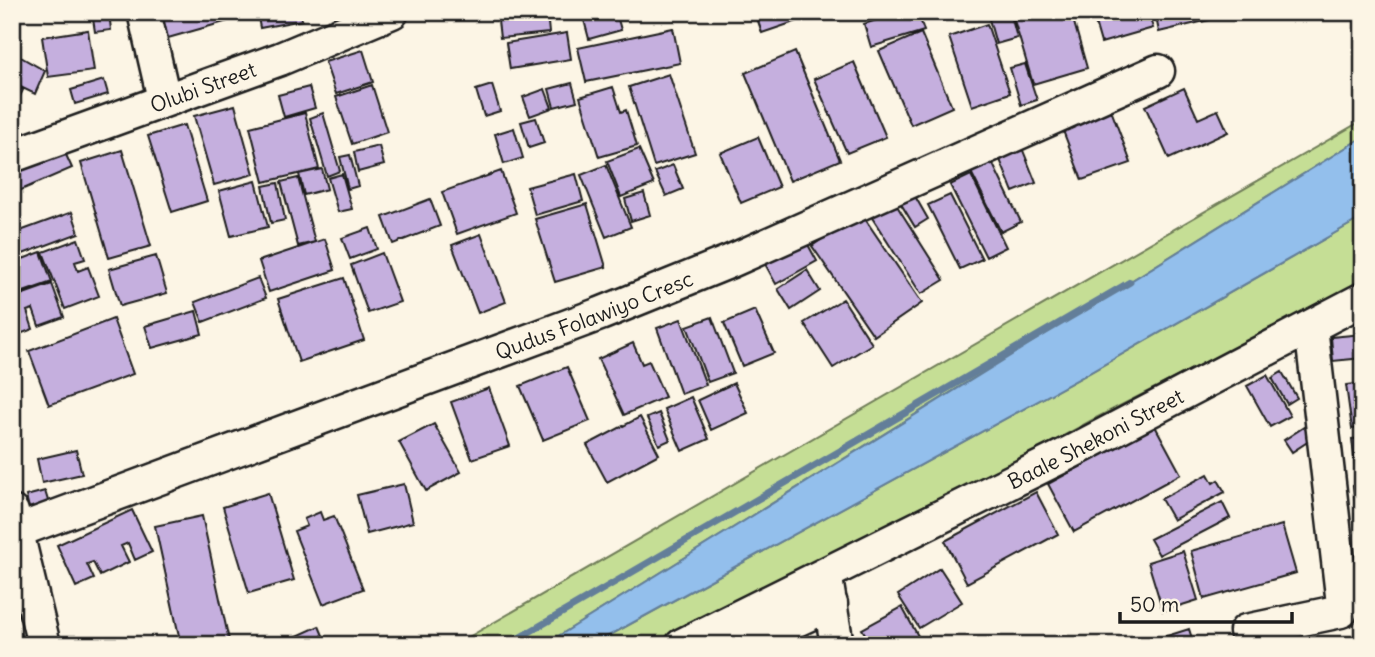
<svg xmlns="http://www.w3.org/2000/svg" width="1375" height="657" viewBox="0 0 1375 657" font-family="Delius,sans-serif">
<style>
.green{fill:#c5de95;stroke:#707d58;stroke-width:2}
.water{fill:#93bfec;stroke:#637e99;stroke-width:2}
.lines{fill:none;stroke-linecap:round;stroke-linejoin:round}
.stream{stroke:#637e99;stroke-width:7}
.building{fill:#c5afde;stroke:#1c1c1c;stroke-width:2}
.minor-casing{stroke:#1c1c1c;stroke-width:37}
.minor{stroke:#fcf5e5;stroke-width:32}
.labels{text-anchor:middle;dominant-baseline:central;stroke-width:5;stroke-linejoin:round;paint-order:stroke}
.street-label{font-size:21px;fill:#1c1c1c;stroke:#fcf5e5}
</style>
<rect width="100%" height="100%" fill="#fcf5e5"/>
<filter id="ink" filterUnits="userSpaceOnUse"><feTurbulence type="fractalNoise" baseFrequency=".0143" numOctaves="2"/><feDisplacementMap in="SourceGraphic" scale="14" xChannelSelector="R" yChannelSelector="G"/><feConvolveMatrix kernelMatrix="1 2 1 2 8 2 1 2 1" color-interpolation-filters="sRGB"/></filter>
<g filter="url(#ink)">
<path class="green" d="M1363 120V137L544 645H455Z
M1363 217V282L1094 419 686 645H592L1089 373Z"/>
<path class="water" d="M1363 137V217L1089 373 592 645H544Z"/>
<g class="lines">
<path class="stream" d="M507 645 1130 282"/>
</g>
<path class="building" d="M92 12H109L111 30 95 32Z
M160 12H233L235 19 168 38Z
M257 12H300L302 20 260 28Z
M497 12H547L549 33 500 38Z
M616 12 621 30 589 39 584 20Z
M755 12H804L806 18 762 33Z
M902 12H918L924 31 871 47 864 24Z
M987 12H1010L1017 38 996 44Z
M1071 12 1087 68 1033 84 1012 13Z
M1092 12H1148L1153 28 1101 43Z
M1155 12H1207L1209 20 1159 32Z
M987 24 1010 93 972 106 949 37Z
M673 28 680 63 586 82 578 48Z
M88 30 94 71 48 77 42 37Z
M567 33 571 59 510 69 506 43Z
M921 33 952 107 911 125 879 51Z
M363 50 373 82 336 94 325 62Z
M12 52 45 71 35 94 12 83Z
M795 52 840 160 790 181 745 73Z
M854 62 886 137 847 153 814 79Z
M1025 64 1037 100 1021 105 1010 68Z
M669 74 695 153 654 166 629 87Z
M104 80 108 94 75 104 71 90Z
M572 83 577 101 554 107 549 89Z
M12 85 23 90 15 106 12 104Z
M372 85 387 132 352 144 336 97Z
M492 85 500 111 484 116 476 90Z
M309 87 315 108 284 117 278 95Z
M613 87 621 112 626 110 637 146 599 157 580 97Z
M1184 88 1198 119 1218 110 1228 132 1169 159 1145 106Z
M545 89 552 108 530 116 523 97Z
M235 105 254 174 214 185 194 116Z
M1111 110 1131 163 1082 180 1062 128Z
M305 113 319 169 264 182 250 127Z
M323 113 340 171 327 176 310 118Z
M536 118 544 143 529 148 521 122Z
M184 125 207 201 172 212 148 136Z
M514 128 523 158 504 164 495 134Z
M758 137 779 187 741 203 720 153Z
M62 146 72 168 12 194V168Z
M379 146 384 165 358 172 354 152Z
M1022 148 1036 183 1013 192 999 157Z
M639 149 654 184 621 197 607 161Z
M122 150 151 246 109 258 81 163Z
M350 155 358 186 348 189 340 157Z
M989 156 1021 222 1001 232 968 166Z
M606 165 631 227 606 237 581 175Z
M673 165 683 189 666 196 655 172Z
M322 169 327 189 304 195 299 174Z
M501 171 516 213 457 234 442 192Z
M342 174 352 209 338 212 328 178Z
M576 174 583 201 535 215 527 187Z
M971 175 1006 247 986 257 950 185Z
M298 178 315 242 298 246 281 182Z
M256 181 268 227 231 236 219 191Z
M278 183 285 220 271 223 263 186Z
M912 191 928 219 915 227 898 199Z
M644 193 650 215 631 221 625 199Z
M950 195 982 259 960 269 928 205Z
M892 198 944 280 921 294 869 213Z
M430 199 440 226 393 244 383 217Z
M587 204 606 267 555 282 535 219Z
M72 212 79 233 12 258V234Z
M861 213 922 303 874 336 812 246Z
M370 228 377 249 350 259 342 238Z
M481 234 506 302 478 313 452 245Z
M78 239 85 259 75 262 78 271 88 267 99 296 65 309 43 252Z
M325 239 335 270 269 292 259 261Z
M806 241 817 261 776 284 765 264Z
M41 252 52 282 12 296V263Z
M382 253 400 302 368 313 351 265Z
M156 256 167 293 120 306 109 269Z
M807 270 820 291 791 310 778 289Z
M258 278 266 298 203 322 195 302Z
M344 278 364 340 299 362 278 299Z
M52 284 64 317 39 326 33 309 27 311 33 329 12 337V298Z
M843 299 872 344 833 368 804 323Z
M755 310 774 353 742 366 724 323Z
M196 311 202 334 152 348 145 326Z
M712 317 733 373 708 382 687 326Z
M113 319 133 374 49 405 29 351Z
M681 319 706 385 681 394 657 328Z
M1363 334V358L1333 361 1331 337Z
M633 343 642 364 649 361 665 397 624 415 598 359Z
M567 367 590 421 543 440 520 386Z
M1282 372 1297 398 1287 404 1272 378Z
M1267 375 1290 416 1270 427 1247 386Z
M734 383 748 413 711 430 698 400Z
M1363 383V428L1352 429 1346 385Z
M489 388 510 446 472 459 451 402Z
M691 397 709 439 682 451 664 409Z
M659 413 670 440 659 445 647 418Z
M640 417 659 454 607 482 587 445Z
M434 424 461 472 426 491 399 442Z
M1155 426 1181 474 1074 532 1048 484Z
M1304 427 1312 439 1292 452 1284 440Z
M1363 438V483H1357L1352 439Z
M76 450 82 474 42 483 37 459Z
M1208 474 1213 483 1218 480 1225 492 1173 520 1161 499Z
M404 484 413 522 367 534 357 495Z
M1363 485V509H1356L1353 486Z
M45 491 49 504 29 508 26 496Z
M1036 492 1058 534 967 583 945 541Z
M268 493 294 580 249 593 223 507Z
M1222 502 1230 518 1159 555 1150 539Z
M132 510 152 552 135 560 128 543 121 546 129 562 100 576 93 562 87 564 94 579 76 587 57 545Z
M320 512 323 520 334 516 363 589 323 604 294 531 307 526 304 519Z
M1356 514H1363V559Z
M202 516 230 645H181L155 526Z
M1282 525 1296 573 1204 599 1191 551Z
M1183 551 1198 600 1163 611 1148 562Z
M940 568 962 602 919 628 898 595Z
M902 607 918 636 903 645H872L862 629Z
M319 626 327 645H285L284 642Z
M1189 629 1194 645H1167L1164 637Z
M1272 630 1287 643 1295 634 1306 643 1309 640 1315 645H1259Z"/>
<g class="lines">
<g class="minor-casing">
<g id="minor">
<path d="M144 12 164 99"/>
<path id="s1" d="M12 156 280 59 392 12"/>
<path d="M12 512 44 645"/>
<path id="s2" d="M17 531 600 314 731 261 1158 71"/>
<path d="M827 585 837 645"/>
<path d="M1246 631 1341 611 1343 604 1311 327"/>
<path id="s3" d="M682 645 1071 452 1363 299"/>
<path d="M743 645 831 604"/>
</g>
</g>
<use href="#minor" class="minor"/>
</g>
</g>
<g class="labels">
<g class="street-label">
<text stroke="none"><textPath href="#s1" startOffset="203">Olubi Street</textPath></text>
<text stroke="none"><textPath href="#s2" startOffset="616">Qudus Folawiyo Cresc</textPath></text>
<text stroke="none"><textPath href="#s3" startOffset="462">Baale Shekoni Street</textPath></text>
</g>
</g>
<rect width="1375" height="657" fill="none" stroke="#fcf5e5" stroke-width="42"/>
<rect x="21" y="21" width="1333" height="615" fill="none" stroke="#1c1c1c" stroke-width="2.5" filter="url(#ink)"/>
<path d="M1120 612v10h172v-10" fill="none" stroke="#1c1c1c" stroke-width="3.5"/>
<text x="1130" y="612" font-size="21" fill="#1c1c1c" stroke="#fcf5e5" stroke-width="5" paint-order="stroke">50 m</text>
</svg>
